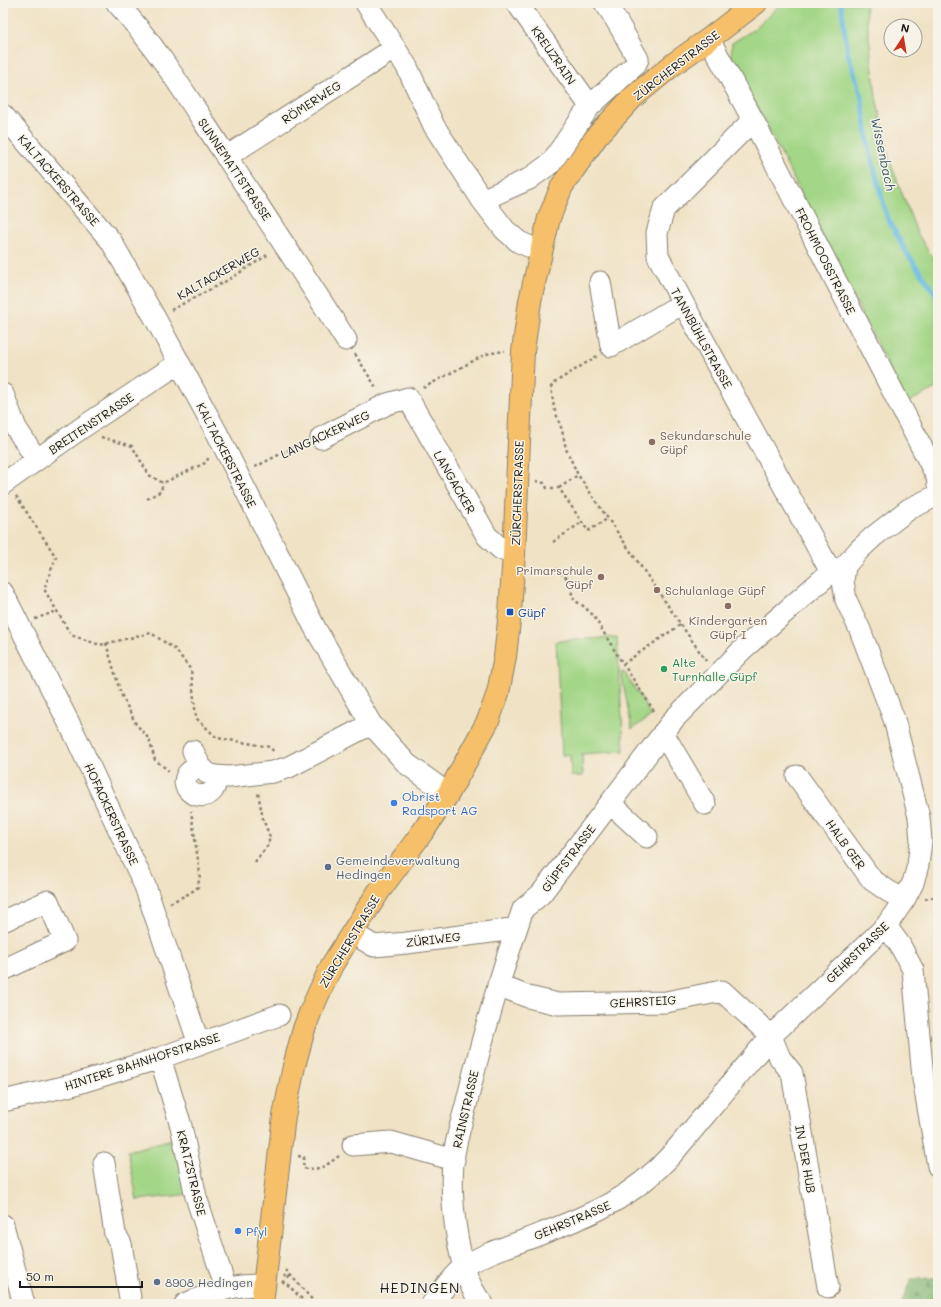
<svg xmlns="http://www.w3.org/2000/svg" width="941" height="1307" viewBox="0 0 941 1307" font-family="Mali,sans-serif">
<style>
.green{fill:#a3d686;stroke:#607951}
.forest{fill:url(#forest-firs);stroke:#4f6a48}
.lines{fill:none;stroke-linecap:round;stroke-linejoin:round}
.stream{stroke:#63b9e0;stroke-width:5}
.minor-casing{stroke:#867f70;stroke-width:23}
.major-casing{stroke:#867f70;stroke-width:24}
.path{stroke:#867f70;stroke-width:2.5;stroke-dasharray:3 3;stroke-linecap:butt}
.minor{stroke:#fff;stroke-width:21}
.major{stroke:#f6c06b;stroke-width:22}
.education-dot{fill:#8d6e63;stroke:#f7f3e8;stroke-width:1.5}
.transit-dot{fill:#1a4fb4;stroke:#f7f3e8;stroke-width:1.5}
.leisure-dot{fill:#2e9e5b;stroke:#f7f3e8;stroke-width:1.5}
.shop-dot{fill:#3f7fe0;stroke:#f7f3e8;stroke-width:1.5}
.service-dot{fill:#5c6f8a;stroke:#f7f3e8;stroke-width:1.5}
.labels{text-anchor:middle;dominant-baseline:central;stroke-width:3;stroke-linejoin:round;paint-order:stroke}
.street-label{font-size:12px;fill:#1c1c1c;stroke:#f7f3e8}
.education-label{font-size:12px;fill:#785e54;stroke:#f7f3e8;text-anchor:start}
.transit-label{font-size:12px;fill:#164399;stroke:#f7f3e8;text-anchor:start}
.leisure-label{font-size:12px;fill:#27864d;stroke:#f7f3e8;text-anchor:start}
.shop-label{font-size:12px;fill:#366cbe;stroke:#f7f3e8;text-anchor:start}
.service-label{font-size:12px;fill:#4e5e75;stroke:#f7f3e8;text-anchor:start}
.water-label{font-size:13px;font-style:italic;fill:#385b6a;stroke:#f7f3e8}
.quarter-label{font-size:14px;letter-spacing:1px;fill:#1c1c1c;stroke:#f7f3e8}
</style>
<defs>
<pattern id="forest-firs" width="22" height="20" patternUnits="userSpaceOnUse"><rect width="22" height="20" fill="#82b773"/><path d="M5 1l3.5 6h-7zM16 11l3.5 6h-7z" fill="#6a945e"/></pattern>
</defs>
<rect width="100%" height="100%" fill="#f7f3e8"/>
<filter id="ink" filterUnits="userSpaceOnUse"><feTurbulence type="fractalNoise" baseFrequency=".025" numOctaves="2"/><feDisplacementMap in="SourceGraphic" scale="8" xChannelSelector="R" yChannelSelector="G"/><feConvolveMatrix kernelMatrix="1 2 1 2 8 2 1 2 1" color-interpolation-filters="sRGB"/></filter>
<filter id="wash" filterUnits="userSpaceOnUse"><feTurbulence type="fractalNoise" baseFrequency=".012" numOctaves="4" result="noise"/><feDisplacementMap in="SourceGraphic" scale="16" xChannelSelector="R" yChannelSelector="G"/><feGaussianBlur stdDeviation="0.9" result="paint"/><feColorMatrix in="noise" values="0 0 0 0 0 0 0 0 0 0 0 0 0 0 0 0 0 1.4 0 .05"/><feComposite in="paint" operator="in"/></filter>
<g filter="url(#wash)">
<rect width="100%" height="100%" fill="#f0e2c5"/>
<path class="green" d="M782 3H865L876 97 889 159 917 233 938 266V387L907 403 739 71C732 62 730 55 732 43L753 30Z
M617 637 624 751 582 754 583 776H571L570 755H562L556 641Z
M624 672 642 699 651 716 632 729 621 673Z
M176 1138 190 1194 137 1200 128 1151Z"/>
<path class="forest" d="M938 1278V1304H901L911 1279Z"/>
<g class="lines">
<path class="stream" d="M841 3 848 54 861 94 869 148 887 217 906 252 938 297"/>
</g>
</g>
<g filter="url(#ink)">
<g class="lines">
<g class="minor-casing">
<path id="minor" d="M117 3C158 48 189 100 222 150 264 214 306 277 346 340
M366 3 407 67 434 126 482 200 505 230 519 242 540 251
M709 39 753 120 937 477 938 485
M590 106 635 65 638 59C627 40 618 21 605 3
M3 115 111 241 155 318 217 433 315 628 371 724 407 764 448 794
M753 120 664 209 657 233 658 256 683 303 831 572
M226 157 395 48
M482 200 529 179 551 163 590 106 517 3
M600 282 611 346 683 303
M3 394 16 428 37 460
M321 438 387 404 408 398 487 536 501 549 514 554
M3 484 80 429 179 363
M3 593 76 737 145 886 199 1044
M663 733 705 804
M193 751 200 766 207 773 215 776 229 777 273 772 289 767 371 724
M200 766C194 768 190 770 187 775 176 797 220 807 215 776
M797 776 872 880 888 891 904 900
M610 803 647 837
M3 921 48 901 65 941 3 970
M886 926 900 945 913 970 923 1078 938 1166
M352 933 374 946 407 943 499 931 517 927
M498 985 528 997 558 1004 666 1002 722 991 771 1036 780 1058 792 1073 828 1287
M160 1058 181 1126 196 1197 226 1288
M3 1101 72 1085 160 1058 279 1015
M353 1145 391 1142 454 1160
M104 1163 115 1234 121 1244 131 1304
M3 1225 24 1304
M185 1304C212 1294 235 1282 264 1286
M432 1304C442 1292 451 1276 464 1267 484 1253 510 1246 533 1237 591 1215 632 1199 674 1152L771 1036 886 926 904 900 913 883 918 865 921 841 919 817 894 719 860 630 846 600 843 581 845 566 859 550 873 537 909 509 938 495
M483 1304C457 1277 450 1199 453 1162 455 1141 463 1118 468 1097 483 1033 502 971 523 909L541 894 674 719 744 648 831 572 845 566"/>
</g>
<g class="major-casing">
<path id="major" d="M262 1304 284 1116 294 1066 304 1029 310 1013 317 997 332 965 352 933 379 891 424 830 448 794 488 721 498 693 505 657 510 612 514 554 523 351 530 301 549 218 562 186 597 136 632 98 675 63 709 39 756 3"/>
</g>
<path class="path" d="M171 310 228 280 269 254
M355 354 377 389
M597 356 554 383 551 387 554 408 562 430 566 449 578 475 706 661
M423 388 486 354 505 351
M101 437 132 446 149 475 163 483 207 462 208 458
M255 467 304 442
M536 481 544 483 547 488H559L588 531 607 519
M559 488 578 475
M16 496 56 557 44 589 71 635 100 645 151 633 176 650 191 670 196 718 217 738 270 747 274 752
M147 499 161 491 163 483
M553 542 582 522
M555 569 567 578 571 583 572 596 575 601 581 604 593 615 618 656 656 714
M35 619 57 611
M106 643 121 694 136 724 149 739 155 760 169 771
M623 664 680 625
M255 862 268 845 270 837 263 819 258 793
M925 899 938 896
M170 903 190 893 198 887 200 874 191 811
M298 1156 304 1157 303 1168C319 1171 326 1166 339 1156
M286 1270 316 1304
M284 1275 287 1279 291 1275
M282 1281 288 1285 307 1304"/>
<use href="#minor" class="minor"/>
<use href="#major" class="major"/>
</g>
</g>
<g class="education-dot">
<circle cx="652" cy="442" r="4"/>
<circle cx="601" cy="577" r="4"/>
<circle cx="657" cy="590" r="4"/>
<circle cx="728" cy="606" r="4"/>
</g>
<rect class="transit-dot" x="506" y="608" width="8" height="8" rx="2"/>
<circle class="leisure-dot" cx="664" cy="669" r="4"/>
<g class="shop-dot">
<circle cx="394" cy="803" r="4"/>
<circle cx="238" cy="1231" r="4"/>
</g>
<g class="service-dot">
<circle cx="328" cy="867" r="4"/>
<circle cx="157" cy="1282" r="4"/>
</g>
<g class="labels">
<g class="street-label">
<text transform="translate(554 55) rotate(55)">KREUZRAIN</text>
<text transform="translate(676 65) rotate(-38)">ZÜRCHERSTRASSE</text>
<text transform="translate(311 102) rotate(-33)">RÖMERWEG</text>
<text transform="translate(235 169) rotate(56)">SUNNEMATTSTRASSE</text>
<text transform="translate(59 180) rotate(49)">KALTACKERSTRASSE</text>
<text transform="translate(826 261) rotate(63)">FROHMOOSSTRASSE</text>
<text transform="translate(218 273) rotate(-30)">KALTACKERWEG</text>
<text transform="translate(702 338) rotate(61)">TANNBÜHLSTRASSE</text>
<text transform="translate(91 423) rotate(-34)">BREITENSTRASSE</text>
<text transform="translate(325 434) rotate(-25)">LANGACKERWEG</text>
<text transform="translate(227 455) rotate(63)">KALTACKERSTRASSE</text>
<text transform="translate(455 482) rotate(60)">LANGACKER</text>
<text transform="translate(517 493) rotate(-88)">ZÜRCHERSTRASSE</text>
<text transform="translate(112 814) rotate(65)">HOFACKERSTRASSE</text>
<text transform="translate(846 844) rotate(54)">HALB GER</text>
<text transform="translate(568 858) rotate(-53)">GÜPFSTRASSE</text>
<text transform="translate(433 939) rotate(-7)">ZÜRIWEG</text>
<text transform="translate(349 941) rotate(-59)">ZÜRCHERSTRASSE</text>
<text transform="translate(857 952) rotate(-44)">GEHRSTRASSE</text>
<text transform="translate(643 1001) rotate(-3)">GEHRSTEIG</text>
<text transform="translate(142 1061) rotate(-18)">HINTERE BAHNHOFSTRASSE</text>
<text transform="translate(465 1109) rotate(-77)">RAINSTRASSE</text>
<text transform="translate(806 1159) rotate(80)">IN DER HUB</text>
<text transform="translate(192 1173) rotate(76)">KRATZSTRASSE</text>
<text transform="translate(572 1220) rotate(-23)">GEHRSTRASSE</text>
</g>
<g class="education-label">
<text x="660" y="435">Sekundarschule<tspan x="660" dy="14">Güpf</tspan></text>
<text x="593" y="570" text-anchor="end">Primarschule<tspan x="593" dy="14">Güpf</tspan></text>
<text x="665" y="590">Schulanlage Güpf</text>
<text x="728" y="620" text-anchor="middle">Kindergarten<tspan x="728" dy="14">Güpf I</tspan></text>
</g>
<g class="transit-label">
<text x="518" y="612">Güpf</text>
</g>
<g class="leisure-label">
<text x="672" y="662">Alte<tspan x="672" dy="14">Turnhalle Güpf</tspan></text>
</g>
<g class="shop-label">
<text x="402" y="796">Obrist<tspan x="402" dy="14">Radsport AG</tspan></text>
<text x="246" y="1231">Pfyl</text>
</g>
<g class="service-label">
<text x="336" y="860">Gemeindeverwaltung<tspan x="336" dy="14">Hedingen</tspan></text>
<text x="165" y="1282">8908 Hedingen</text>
</g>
<g class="water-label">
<text transform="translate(884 154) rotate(78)">Wissenbach</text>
</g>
<g class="quarter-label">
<text x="420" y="1287">HEDINGEN</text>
</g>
</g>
<rect width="941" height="1307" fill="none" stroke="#f7f3e8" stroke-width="16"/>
<g transform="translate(903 38) rotate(12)"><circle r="19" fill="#f7f3e8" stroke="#9f9d96"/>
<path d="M0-3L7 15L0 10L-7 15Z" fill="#c8321e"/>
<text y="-6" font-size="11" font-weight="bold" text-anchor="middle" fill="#1c1c1c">N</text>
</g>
<path d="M20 1281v6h122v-6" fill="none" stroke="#1c1c1c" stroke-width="2"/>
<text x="26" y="1281" font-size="12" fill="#1c1c1c" stroke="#f7f3e8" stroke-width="3" paint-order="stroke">50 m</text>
</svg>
